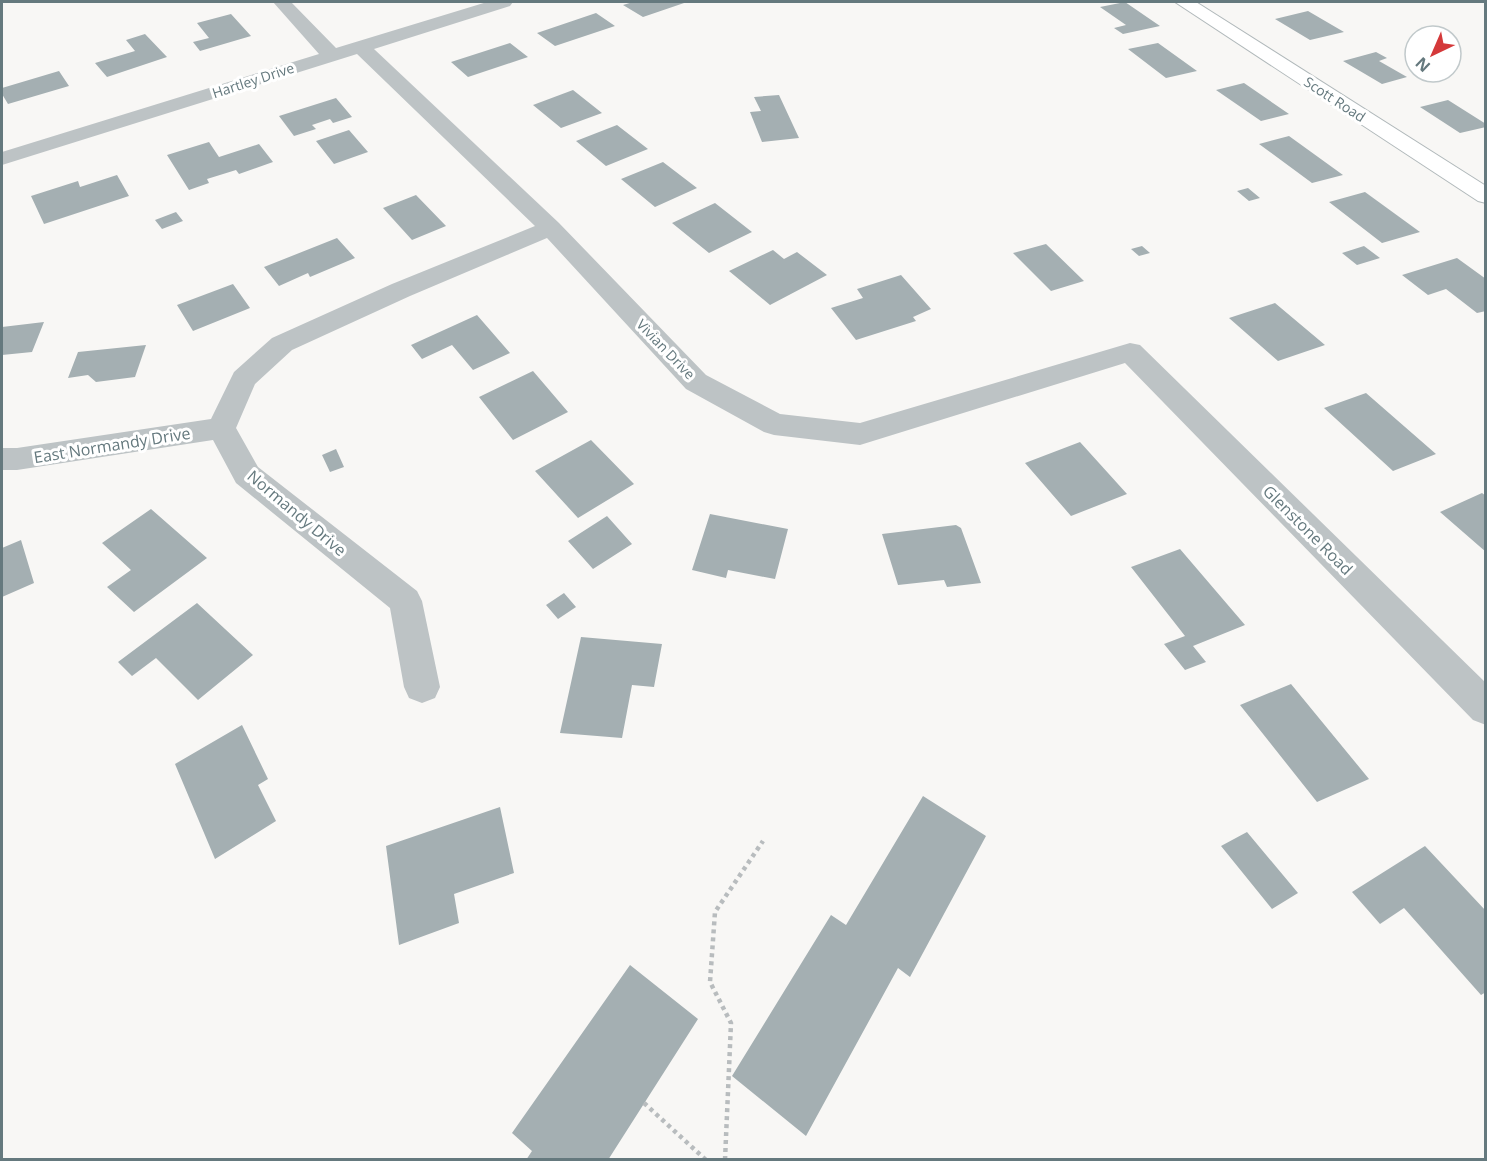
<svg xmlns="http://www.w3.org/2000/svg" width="1487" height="1161" viewBox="0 0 1487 1161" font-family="'Open Sans',sans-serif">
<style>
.building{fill:#a4afb2}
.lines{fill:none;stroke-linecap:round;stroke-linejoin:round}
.secondary-casing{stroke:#b0b8ba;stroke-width:2}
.path{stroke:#b8bcbe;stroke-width:4.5;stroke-dasharray:4 4;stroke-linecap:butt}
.minor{fill:#bdc3c5;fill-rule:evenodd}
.secondary{fill:#fff;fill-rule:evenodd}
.labels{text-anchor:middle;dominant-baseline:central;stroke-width:6;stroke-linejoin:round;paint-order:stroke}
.far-street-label{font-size:14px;fill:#65797e;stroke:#fff}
.street-label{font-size:16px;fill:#65797e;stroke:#fff}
</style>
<rect width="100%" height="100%" fill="#f8f7f5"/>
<path class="building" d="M633 2H687L643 17 623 5Z
M1125 2 1160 26 1123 34 1114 28 1126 25 1100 7Z
M1308 11 1344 32 1310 40 1275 19Z
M596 13 615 26 555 46 537 33Z
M231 14 251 36 200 51 193 42 209 38 197 23Z
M145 34 167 57 107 77 95 63 135 51 126 40Z
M510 43 528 57 468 77 451 62Z
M1158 43 1197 71 1166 78 1128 49Z
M1376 52 1387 58 1379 61 1407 77 1382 84 1343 61Z
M59 71 69 86 8 104 2 94V88Z
M1244 83 1289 114 1261 121 1216 90Z
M573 90 602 113 561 128 533 105Z
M779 95 799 138 762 142 750 112 761 111 754 97Z
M336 98 352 117 333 123 330 119 312 125 316 129 294 136 279 116Z
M1448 100 1486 124V127L1460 133 1420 107Z
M617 125 648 149 606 166 576 141Z
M349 130 368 152 334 164 316 141Z
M1289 136 1343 175 1312 183 1259 144Z
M209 142 219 157 259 144 273 162 239 174 236 170 207 179 209 183 189 190 167 155Z
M663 162 697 188 655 207 621 179Z
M117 175 129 196 44 224 31 196 78 181 80 187Z
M1248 188 1260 198 1249 201 1237 191Z
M1365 192 1420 232 1382 243 1329 202Z
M416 195 446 226 412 240 383 208Z
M715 203 752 232 709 253 672 223Z
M176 212 183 221 162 229 155 220Z
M337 238 355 258 310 277 308 273 279 286 264 267Z
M1046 244 1084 281 1051 291 1013 253Z
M1142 246 1150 253 1139 256 1131 249Z
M1364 246 1380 258 1357 265 1342 253Z
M773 250 784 259 797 252 827 275 770 305 729 271Z
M1457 258 1486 279V311L1477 313 1446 289 1428 295 1402 275Z
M901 275 931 309 913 317 916 321 856 340 831 308 863 298 857 289Z
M233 284 250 308 193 331 177 305Z
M1275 303 1325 345 1278 361 1229 318Z
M477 315 510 353 473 370 452 345 422 359 411 345Z
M44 322 32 352 2 355V327Z
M146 345 135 377 96 382 88 375 68 378 78 352Z
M533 371 568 412 513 440 479 397Z
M1366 393 1436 454 1393 471 1324 408Z
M591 440 634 484 578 518 535 471Z
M1080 442 1127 494 1071 516 1025 463Z
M336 449 344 467 330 472 322 455Z
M1482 493 1486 496V552L1440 512Z
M151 509 207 558 134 612 107 587 131 570 102 543Z
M710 514 788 529 775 579 728 570 726 578 692 570Z
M607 516 632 544 593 569 568 541Z
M956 525 961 528 981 583 947 587 944 580 898 585 882 534Z
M21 540 34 583 2 597V548Z
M1180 549 1245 625 1193 646 1206 662 1185 670 1164 644 1185 636 1131 567Z
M564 593 576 607 558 619 546 605Z
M197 603 253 655 198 700 156 658 132 676 118 662Z
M581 637 662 644 654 687 632 685 622 738 560 733Z
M1291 684 1369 779 1317 802 1240 705Z
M242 725 268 779 258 785 276 821 215 859 175 764Z
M923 796 986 836 910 977 898 968 806 1136 732 1076 831 915 846 925Z
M500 807 514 873 454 894 459 923 399 945 386 846Z
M1247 832 1298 893 1272 909 1221 846Z
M1425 846 1486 911V992L1481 995 1404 908 1380 924 1352 892Z
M630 965 698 1019 608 1160H526L532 1151 512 1133Z"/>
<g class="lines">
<g class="secondary-casing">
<path id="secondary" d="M1175 2H1196L1486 186V203L1478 201Z"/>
</g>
<path class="path" d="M644 1103 706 1160
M725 1160 731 1023 710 982 715 912 763 841"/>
<path class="minor" d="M273 2H291L336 48 487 2H513L510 6 374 49 559 223 706 375 780 414 860 423 1130 343 1140 345 1486 683V725L1473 720 1125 363 860 445 774 435 764 432 686 389 547 238 410 296 292 350 255 384 236 428 258 467 417 591 422 601 440 687 435 698 422 703 409 698 404 687 390 608 236 483 213 440 17 470H2V448H17L211 419 234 372 272 338 392 284 535 226 357 54 2 165V152L319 54Z"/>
<use href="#secondary" class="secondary"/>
</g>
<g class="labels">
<g class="far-street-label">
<text transform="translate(253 80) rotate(-18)">Hartley Drive</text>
<text transform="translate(1335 99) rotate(33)">Scott Road</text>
<text transform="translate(666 349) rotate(46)">Vivian Drive</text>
</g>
<g class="street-label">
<text transform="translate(112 445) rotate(-9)">East Normandy Drive</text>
<text transform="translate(297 513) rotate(40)">Normandy Drive</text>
<text transform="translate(1308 530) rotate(45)">Glenstone Road</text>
</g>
</g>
<rect width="1487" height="1161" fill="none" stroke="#65797e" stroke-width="6"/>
<g transform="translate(1433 54) rotate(224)"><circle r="28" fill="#ffffff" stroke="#c1c9cb" stroke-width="1.5"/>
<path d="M0-4.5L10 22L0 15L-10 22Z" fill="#d4393a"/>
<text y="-9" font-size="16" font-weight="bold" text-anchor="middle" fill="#65797e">N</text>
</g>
</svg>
